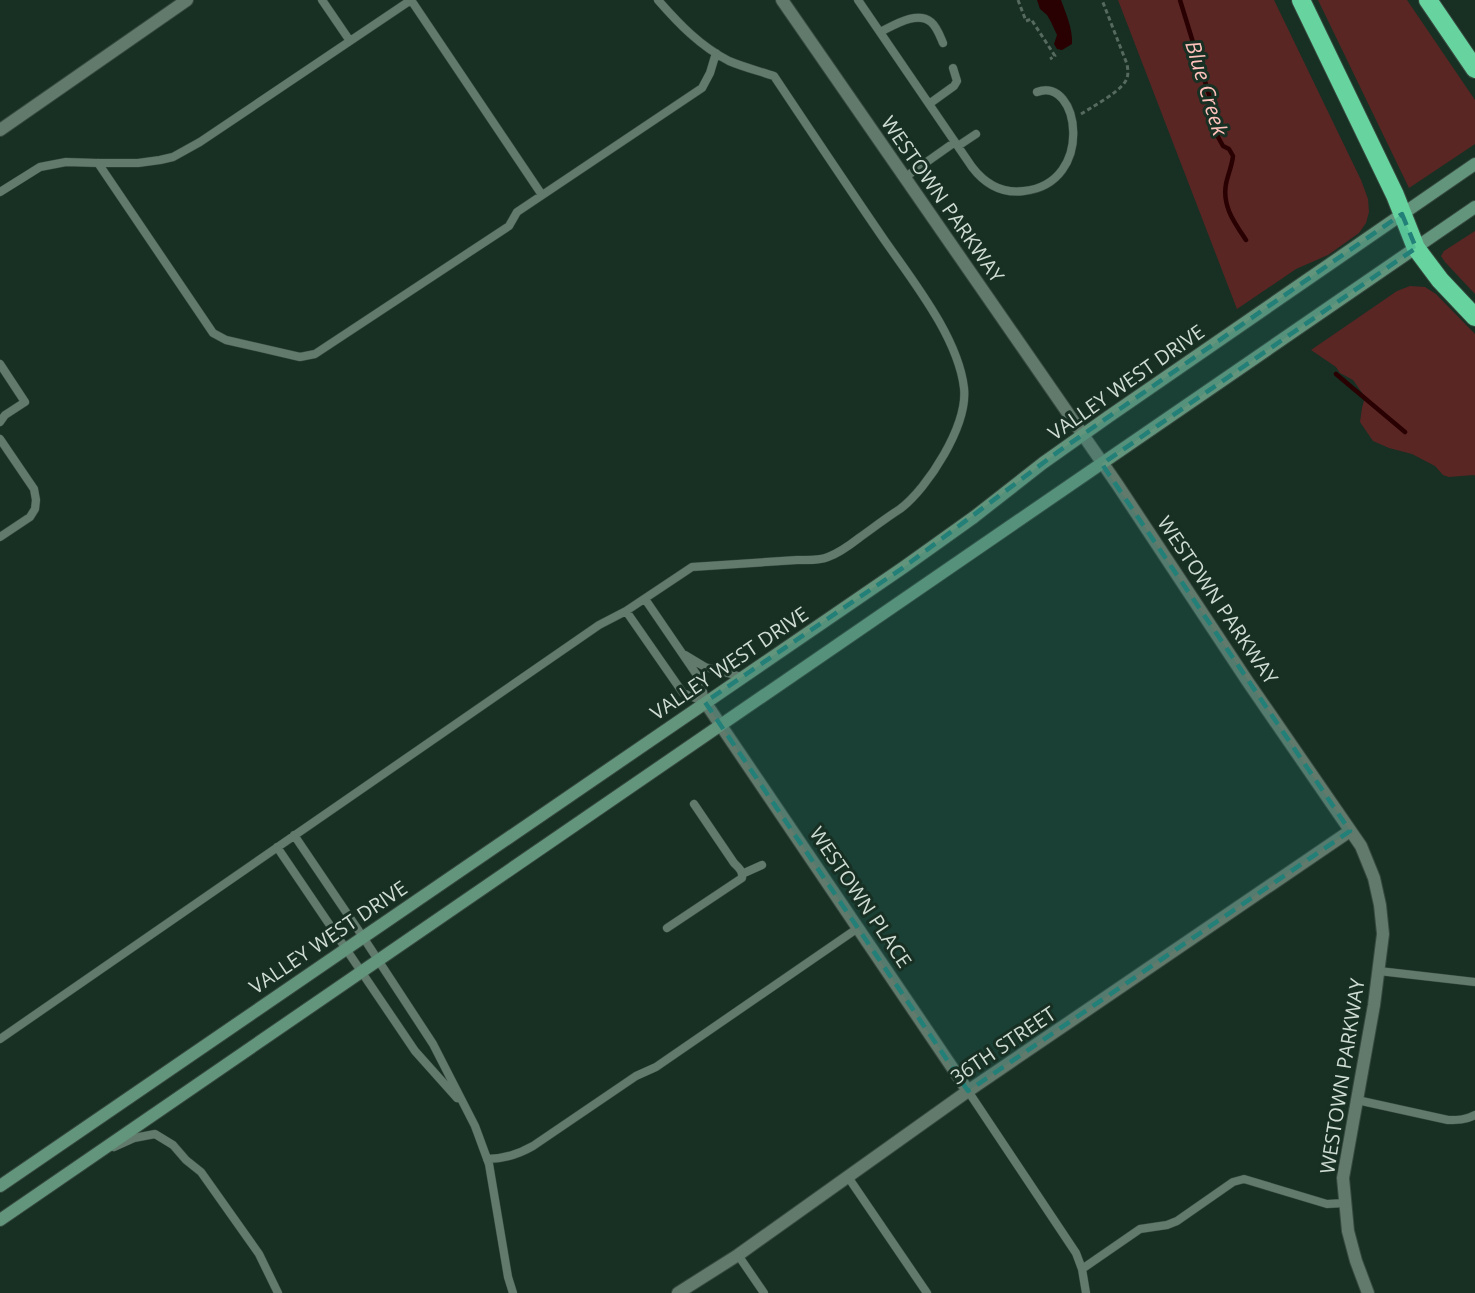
<svg xmlns="http://www.w3.org/2000/svg" width="1475" height="1293" viewBox="0 0 1475 1293" font-family="'Open Sans',sans-serif">
<style>
.green{fill:#592624}
.water{fill:#290102}
.lines{fill:none;stroke-linecap:round;stroke-linejoin:round}
.stream{stroke:#290102;stroke-width:4.5}
.service-casing{stroke:#374a40;stroke-width:9}
.minor-casing{stroke:#374a40;stroke-width:14}
.tertiary-casing{stroke:#374a40;stroke-width:14}
.secondary-casing{stroke:#374a40;stroke-width:14}
.motorway-casing{stroke:#374a40;stroke-width:20}
.path{stroke:#566a5f;stroke-width:3;stroke-dasharray:4.5 3;stroke-linecap:butt}
.service{stroke:#617a6c;stroke-width:8}
.minor{stroke:#617a6c;stroke-width:12}
.tertiary{stroke:#617a6c;stroke-width:12}
.secondary{stroke:#63957c;stroke-width:12}
.motorway{stroke:#67d4a0;stroke-width:18}
.marked{fill:#228078;fill-opacity:0.2;stroke:#228078;stroke-width:4.5;stroke-dasharray:12 8;stroke-linejoin:round}
.labels{text-anchor:middle;dominant-baseline:central;stroke-width:6;stroke-linejoin:round;paint-order:stroke}
.street-label{font-size:20px;fill:#cedcd4;stroke:#182f23}
.water-label{font-size:21px;font-style:italic;fill:#fdc0ba;stroke:#182f23}
</style>
<rect width="100%" height="100%" fill="#182f23"/>
<path class="green" d="M1118 0H1274L1361 180 1368 199 1369 212 1366 223 1359 233 1328 255 1296 269 1237 309Z
M1318 0H1407L1475 100V144L1409 188Z
M1475 231V294L1445 262 1441 256 1444 251Z
M1410 286 1425 287 1436 294 1475 334V476L1474 475 1449 477 1443 475 1435 466 1412 454 1389 448 1373 441 1360 422 1362 408 1365 397 1353 380 1340 373 1336 367 1311 350 1397 291Z"/>
<path class="water" d="M1037 0H1061C1066 14 1073 29 1072 44L1062 50 1057 49 1054 44 1057 35 1051 22 1047 15 1040 9Z"/>
<g class="lines">
<path class="stream" d="M1180 0 1211 101 1218 137 1223 146 1229 149 1233 156C1232 166 1228 174 1226 184 1222 206 1234 222 1246 240
M1336 374 1405 432"/>
<g class="service-casing">
<path id="service" d="M322 0 350 41
M858 0 972 167C985 184 1002 194 1024 191 1096 183 1079 75 1037 92
M880 32C893 26 917 10 931 22 937 27 940 36 943 43
M929 104 954 86 957 81 953 68
M958 146 976 134
M98 163 213 333 226 340 300 357 315 354 509 226 517 212 702 88 710 73 716 53
M904 178 955 142
M0 192 40 167 66 162 98 163H138L160 160 173 157 200 142 411 0 542 195
M0 364 25 402 5 415 0 422
M0 439 34 489 36 500 35 509 30 517 0 537
M645 599 701 681 705 702
M626 611 683 693 705 702
M685 655 705 667 742 677
M294 835 363 937 433 1044 475 1126 489 1164 508 1277 513 1293
M277 847 415 1051 457 1098
M742 874 762 865
M667 928 742 878C743 871 739 868 734 863L694 804
M1379 971 1475 982
M0 1039 599 625 626 611 692 567 797 560C807 560 819 561 828 557 839 553 850 545 859 538 873 528 886 518 900 509 928 488 968 425 964 388 958 337 912 280 883 238 846 184 810 130 774 76 759 71 743 67 729 61 700 46 679 24 658 0
M968 1091 1076 1253 1082 1269 1086 1293
M1357 1100 1448 1120C1458 1120 1466 1120 1475 1115
M114 1147 134 1138 155 1134 173 1145 186 1160 201 1172 259 1254 278 1293
M487 1159C504 1159 519 1154 533 1146L636 1076 656 1067 858 928
M848 1177 927 1293
M738 1255 764 1293
M1082 1269 1140 1229 1167 1225 1177 1221 1233 1182 1244 1179 1327 1204 1345 1203"/>
</g>
<g class="minor-casing">
<path id="minor" d="M705 702 968 1091
M678 1293 738 1255 968 1091 1350 831"/>
</g>
<g class="tertiary-casing">
<path id="tertiary" d="M782 0 1117 484 1248 682 1361 846 1374 878 1380 905 1383 934 1374 1005 1343 1178 1348 1231 1356 1261 1368 1293
M0 130 187 0"/>
</g>
<g class="secondary-casing">
<path id="secondary" d="M0 1186 904 567 974 517 1043 463 1108 417 1475 164
M0 1220 1475 207"/>
</g>
<g class="motorway-casing">
<path id="motorway" d="M1301 0 1395 195 1416 248 1440 280 1475 317
M1428 0 1475 69"/>
</g>
<path class="path" d="M1018 0 1026 21 1031 19 1055 56 1050 59
M1081 114C1092 107 1118 93 1125 82 1129 76 1128 70 1127 64L1102 0"/>
<use href="#service" class="service"/>
<use href="#minor" class="minor"/>
<use href="#tertiary" class="tertiary"/>
<use href="#secondary" class="secondary"/>
<use href="#motorway" class="motorway"/>
</g>
<path class="marked" d="M1402 214 1416 248 1102 464 1350 831 968 1091 705 702 904 567 1059 451Z"/>
<g class="labels">
<g class="street-label">
<text transform="translate(943 199) rotate(55)">WESTOWN PARKWAY</text>
<text transform="translate(1126 382) rotate(-35)">VALLEY WEST DRIVE</text>
<text transform="translate(1218 600) rotate(56)">WESTOWN PARKWAY</text>
<text transform="translate(729 663) rotate(-34)">VALLEY WEST DRIVE</text>
<text transform="translate(861 897) rotate(56)">WESTOWN PLACE</text>
<text transform="translate(328 937) rotate(-34)">VALLEY WEST DRIVE</text>
<text transform="translate(1003 1045) rotate(-34)">36TH STREET</text>
<text transform="translate(1342 1076) rotate(-81)">WESTOWN PARKWAY</text>
</g>
<g class="water-label">
<text transform="translate(1207 88) rotate(73)">Blue Creek</text>
</g>
</g>
</svg>
